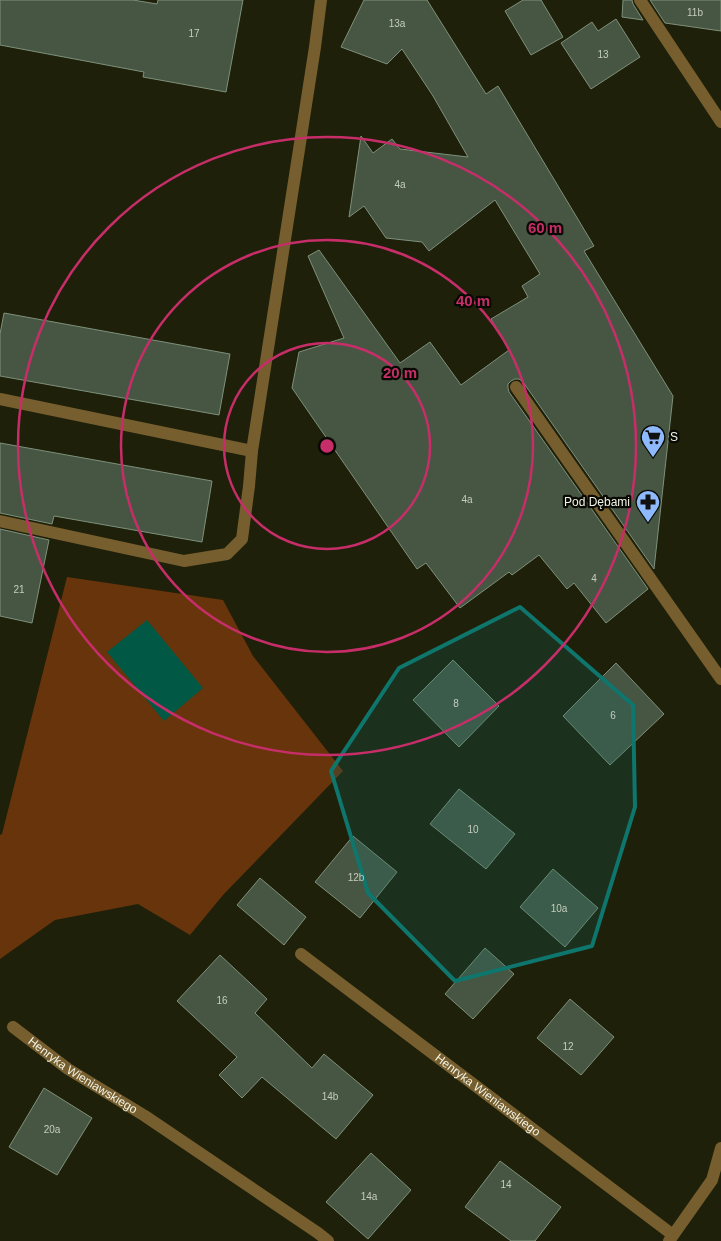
<svg xmlns="http://www.w3.org/2000/svg" width="721" height="1241" viewBox="0 0 721 1241" font-family="Helvetica,sans-serif">
<style>
.green{fill:#67340c}
.water{fill:#015845}
.building{fill:#465643;stroke:#7e907b}
.lines{fill:none;stroke-linecap:round;stroke-linejoin:round}
.service{stroke:#765e2e;stroke-width:12}
.minor{stroke:#765e2e;stroke-width:12}
.marked{fill:#0f766e;fill-opacity:0.2;stroke:#0f766e;stroke-width:4;stroke-linejoin:round}
.ring{fill:none;stroke:#c72e69;stroke-width:2.5}
.labels{text-anchor:middle;dominant-baseline:central;stroke-width:4.5;stroke-linejoin:round;paint-order:stroke}
.number-label{font-size:10px;fill:#c6ccbc}
.poi-label{font-size:12px;fill:#f1f3e5;stroke:#080903;text-anchor:start}
.street-label{font-size:12px;fill:#f1f3e5;stroke:#080903}
.centre{fill:#c72e69;stroke:#080903;stroke-width:2.5}
.ring-label{font-size:15px;text-anchor:middle;font-weight:bold;fill:#c72e69;stroke:#080903;stroke-width:4.5;stroke-linejoin:round;paint-order:stroke}
</style>
<rect width="100%" height="100%" fill="#1e200a"/>
<path class="green" d="M67 577 223 600 253 656 343 771 223 895 190 935 138 904 55 920 0 959V835L2 834Z"/>
<path class="water" d="M147 620 203 688 164 721 107 652Z"/>
<path class="building" d="M0 0H133L157 4 158 0H243L226 92 143 77 144 72 0 45Z
M364 0H427L486 94 498 86 594 246 584 251 673 396 654 569 523 382 519 379H515L511 381 508 384V388L509 392 648 589 606 623 574 583 567 589 539 555 512 575 509 572 460 608 426 563 417 569 292 388 299 352 344 338 308 256 319 250 400 363 430 342 461 385 509 350 491 319 528 297 522 286 540 274 495 200 429 251 422 242 386 238 364 206 349 217 361 136 373 153 392 139 400 149 468 157 433 96 402 49 387 64 341 47Z
M523 0H541L563 37 531 55 505 11Z
M623 0H632L633 4 643 20 622 17Z
M650 0H721V31L665 23Z
M616 19 640 57 591 89 561 43 592 22 598 31Z
M4 313 230 354 219 415 0 376V334Z
M0 443 212 481 202 542 54 516 52 524 0 513Z
M0 529 49 540 32 623 0 616Z
M453 660 499 706 459 747 413 700Z
M616 663 664 714 610 765 563 716Z
M459 789 515 834 486 869 430 824Z
M353 836 397 872 360 918 315 882Z
M553 869 598 908 565 947 520 907Z
M260 878 306 917 284 945 237 905Z
M485 948 514 974 473 1019 445 994Z
M220 955 267 999 255 1013 312 1068 324 1054 373 1095 336 1139 262 1077 242 1098 219 1075 237 1057 177 1001Z
M570 999 614 1037 581 1075 537 1038Z
M44 1088 92 1118 57 1175 9 1147Z
M371 1153 411 1190 368 1239 326 1202Z
M500 1161 561 1207 535 1241H511L465 1207Z"/>
<g class="lines">
<g class="service">
<path d="M640 0 721 122"/>
<path d="M516 387 721 679"/>
<path d="M0 399 252 451"/>
<path id="s1" d="M301 954 673 1235"/>
<path id="s2" d="M13 1027 68 1069 145 1116 318 1233 328 1241"/>
</g>
<path class="minor" d="M0 521 184 561 227 554 242 539 249 486 252 451 315 47 321 0
M669 1241 712 1180 721 1148"/>
</g>
<path class="marked" d="M520 607 633 705 635 807 592 946 455 981 368 893 331 771 399 668Z"/>
<g class="ring">
<circle cx="327" cy="446" r="103"/>
<circle cx="327" cy="446" r="206"/>
<circle cx="327" cy="446" r="309"/>
</g>
<defs>
<g id="supermarket-pin" transform="scale(1.25)"><path d="M0 17L-7.5 6A9.5 9.5 0 1 1 7.5 6Z" fill="#8eb9fd" stroke="#080903"/><path d="M-6-5.5h2.5l.6 2H6L4.5 2H-2.5L-4.4-4H-6ZM-1.5 3.2a1.3 1.3 0 1 0 .1 0ZM3 3.2a1.3 1.3 0 1 0 .1 0Z" fill="#111"/></g>
<g id="pharmacy-pin" transform="scale(1.25)"><path d="M0 17L-7.5 6A9.5 9.5 0 1 1 7.5 6Z" fill="#8eb9fd" stroke="#080903"/><path d="M-2-6h4v4h4v4h-4v4h-4v-4h-4v-4h4Z" fill="#111"/></g>
</defs>
<g fill-rule="evenodd">
<use href="#supermarket-pin" x="653" y="437"/>
<use href="#pharmacy-pin" x="648" y="502"/>
</g>
<g class="labels">
<g class="number-label">
<text x="695" y="12">11b</text>
<text x="397" y="23">13a</text>
<text x="194" y="33">17</text>
<text x="603" y="54">13</text>
<text x="400" y="184">4a</text>
<text x="467" y="499">4a</text>
<text x="594" y="578">4</text>
<text x="19" y="589">21</text>
<text x="456" y="703">8</text>
<text x="613" y="715">6</text>
<text x="473" y="829">10</text>
<text x="356" y="877">12b</text>
<text x="559" y="908">10a</text>
<text x="222" y="1000">16</text>
<text x="568" y="1046">12</text>
<text x="330" y="1096">14b</text>
<text x="52" y="1129">20a</text>
<text x="506" y="1184">14</text>
<text x="369" y="1196">14a</text>
</g>
<g class="poi-label">
<text x="670" y="437">S</text>
<text x="630" y="502" text-anchor="end">Pod Dębami</text>
</g>
<g class="street-label">
<text stroke="none"><textPath href="#s2" startOffset="85">Henryka Wieniawskiego</textPath></text>
<text stroke="none"><textPath href="#s1" startOffset="234">Henryka Wieniawskiego</textPath></text>
</g>
</g>
<circle cx="327" cy="446" r="8" class="centre"/>
<g class="ring-label">
<text x="545" y="233">60 m</text>
<text x="473" y="306">40 m</text>
<text x="400" y="378">20 m</text>
</g>
</svg>
